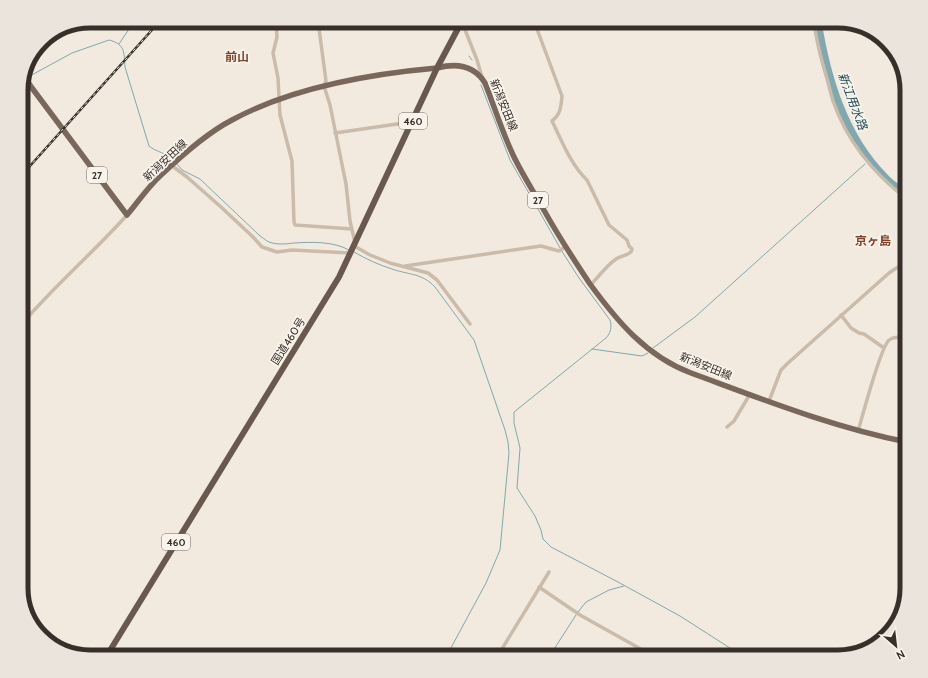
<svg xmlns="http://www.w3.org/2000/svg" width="928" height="678" viewBox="0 0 928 678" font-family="Cabin,'Noto Sans JP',sans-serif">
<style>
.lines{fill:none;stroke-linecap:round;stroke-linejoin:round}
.stream{stroke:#7fa9ae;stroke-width:1}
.river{stroke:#7fa9ae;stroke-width:7}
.minor{stroke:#cabbab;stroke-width:3.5}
.primary{stroke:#79675c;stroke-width:5.5}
.trunk{stroke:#68584e;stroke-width:6}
.rail-casing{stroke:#382f2a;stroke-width:2.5}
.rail{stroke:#f9f4eb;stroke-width:1;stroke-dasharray:3;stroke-linecap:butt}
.labels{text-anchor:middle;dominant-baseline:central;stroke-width:3.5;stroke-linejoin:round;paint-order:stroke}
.shield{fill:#f9f4eb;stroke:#726a64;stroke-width:1}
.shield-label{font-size:10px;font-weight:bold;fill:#382f2a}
.street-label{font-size:11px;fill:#382f2a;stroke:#f9f4eb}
.neighbourhood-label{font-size:12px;font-weight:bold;fill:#844126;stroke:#f9f4eb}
.water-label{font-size:12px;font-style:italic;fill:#215158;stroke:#f9f4eb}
.rim{fill:none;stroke:#382f2a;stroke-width:5}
</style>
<rect width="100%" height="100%" fill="#f2eadf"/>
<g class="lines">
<path class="stream" d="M119 44 131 26 132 21
M469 56 472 60
M28 77 72 53 109 40C125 44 124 52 125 67L149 146C156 152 167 153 174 160
M481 85 510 160 563 253 579 278 610 320C612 327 611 332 606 338L514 412V423L520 448 517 488 535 516 541 530 543 539 551 547 618 582 680 616 744 657
M177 164 182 170 200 179 259 235C262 237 265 240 269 242 277 245 286 244 294 243 311 242 333 241 349 250
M354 252C366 259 379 265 392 269 409 275 422 273 435 287L474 340 505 430 508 442 509 453 500 550 486 583 446 657
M653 348 695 317 865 164
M592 349 642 356 648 353
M578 612 586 602 609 590 624 586
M549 657 576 615"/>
<path class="river" d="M818 21C827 77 844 136 885 177 891 184 900 189 907 194"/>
<path class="minor" d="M276 21 277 37 273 53 278 78 280 115 292 161 294 222 295 225 352 229
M318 21 326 81 324 86 330 105 346 184 350 221 356 247 370 255 390 263 428 273 437 280 470 324
M534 21 562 96C561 106 561 114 552 121 562 141 571 165 587 180L609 225 627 240 629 246 632 249 631 252C626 256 620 256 616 259 607 265 598 277 591 285
M814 21C816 39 820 55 825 72 828 81 830 91 833 101 847 141 874 174 907 199
M462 22 477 60 482 77
M335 133 411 122
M171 165 187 177 221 207 253 237 262 247 277 252 292 250 350 253
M405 266 541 246 559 251 565 247
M841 315 851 328 859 333 864 334 884 348
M21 325C54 286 93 253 127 215
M769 401 781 370 788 363 889 273 898 267 907 266
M727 427 734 421 750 394
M858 431C863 415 880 348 889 340 894 336 901 337 907 337
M539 587 580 615 655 657
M497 657 549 572"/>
<path class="primary" d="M24 76 32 88 127 215C138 202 148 187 160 176 181 156 207 133 232 120 293 87 369 74 437 68 456 63 474 65 485 83 495 108 503 135 515 159 524 177 535 194 545 212 559 237 574 260 590 284 617 321 646 356 691 373 762 399 832 427 907 442"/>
<path class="trunk" d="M106 657 339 277 437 68 462 21"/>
<g class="rail-casing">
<path id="rail" d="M21 176 160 21"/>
</g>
<use href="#rail" class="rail"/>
</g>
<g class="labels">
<g class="shield">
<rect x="399" y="113" width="28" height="16" rx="3"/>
<rect x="87" y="167" width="20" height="16" rx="3"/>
<rect x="528" y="192" width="20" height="16" rx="3"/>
<rect x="162" y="534" width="28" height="16" rx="3"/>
</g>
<g class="shield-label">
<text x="413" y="121">460</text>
<text x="97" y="175">27</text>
<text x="538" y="200">27</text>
<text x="176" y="542">460</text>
</g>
<g class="street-label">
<text transform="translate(504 105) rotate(68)">新潟安田線</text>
<text transform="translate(165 160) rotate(-43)">新潟安田線</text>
<text transform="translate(288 341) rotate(-58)">国道460号</text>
<text transform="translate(706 366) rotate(22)">新潟安田線</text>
</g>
<g class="neighbourhood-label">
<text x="237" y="56">前山</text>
<text x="873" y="240">京ヶ島</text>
</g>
<g class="water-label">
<text transform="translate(853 101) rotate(69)">新江用水路</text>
</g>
</g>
<path d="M0 0H928V678H0ZM90 28H838A62 62 0 0 1 900 90V588A62 62 0 0 1 838 650H90A62 62 0 0 1 28 588V90A62 62 0 0 1 90 28Z" fill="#eae4dc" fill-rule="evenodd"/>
<path class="rim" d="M90 28H838A62 62 0 0 1 900 90V588A62 62 0 0 1 838 650H90A62 62 0 0 1 28 588V90A62 62 0 0 1 90 28Z"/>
<g transform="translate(896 646) rotate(152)" stroke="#f9f4eb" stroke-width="3" paint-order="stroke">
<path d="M0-3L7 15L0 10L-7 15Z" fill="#382f2a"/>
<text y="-6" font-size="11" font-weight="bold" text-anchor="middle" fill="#382f2a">N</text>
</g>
</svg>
